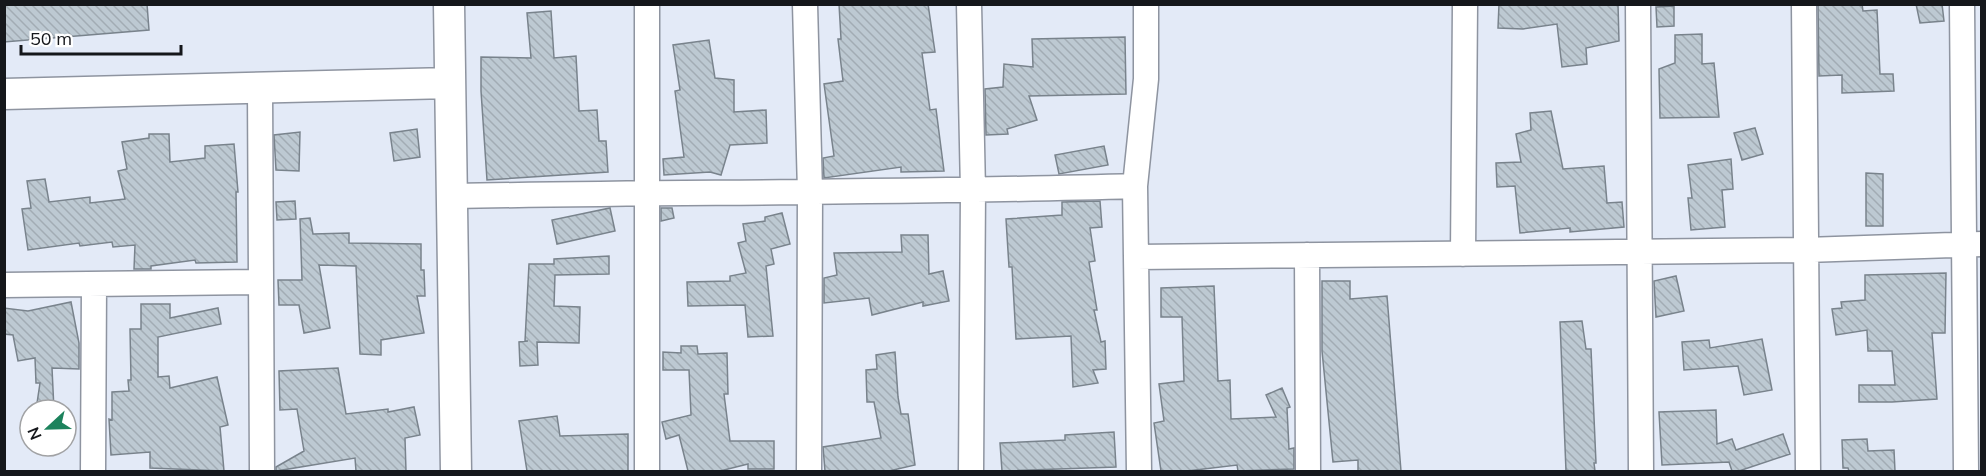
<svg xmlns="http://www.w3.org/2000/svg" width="1986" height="476" viewBox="0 0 1986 476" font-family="Mulish,sans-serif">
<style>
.building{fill:url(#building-back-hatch);stroke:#79838c;stroke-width:1.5}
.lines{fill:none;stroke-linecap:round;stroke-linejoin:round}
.minor-casing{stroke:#8e94a0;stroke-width:27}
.tertiary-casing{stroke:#8e94a0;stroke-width:33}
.minor{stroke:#fff;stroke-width:24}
.tertiary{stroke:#fff;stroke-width:30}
</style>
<defs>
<pattern id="building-back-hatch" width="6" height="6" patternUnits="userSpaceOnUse" patternTransform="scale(1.5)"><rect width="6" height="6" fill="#bdc9d2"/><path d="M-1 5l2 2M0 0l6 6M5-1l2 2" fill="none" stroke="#a2acb4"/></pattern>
</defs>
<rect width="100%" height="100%" fill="#e3eaf7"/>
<path class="building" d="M4 4H147L149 30 4 42Z
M839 4H928L935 52 922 53 930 110 936 109 944 171 901 172V167L824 178 823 158 834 156 824 84 843 81 838 39H841Z
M1499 4H1618L1619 41 1586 48 1587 64 1562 67 1557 24 1523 29 1498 28Z
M1818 4H1862L1863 11 1877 10 1880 74H1893L1894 91 1842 93V75L1819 76Z
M1916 4H1942L1944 21 1920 23Z
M1674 6V26L1657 27 1656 7Z
M551 11 554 58 576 56 579 111 597 110 599 141H606L608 172 487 180 481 91V57L531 58 527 13Z
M1702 34V64L1714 63 1719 117 1660 118 1659 69 1675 63V35Z
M1125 37 1126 94 1029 96 1037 120 1007 129 1008 134 986 135 985 89 1003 87 1004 64 1033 67 1032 39Z
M709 40 715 78 734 80V112L766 110 767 143 730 145 721 175 710 172 664 175 663 159 684 157 675 91 680 90 673 45Z
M1551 111 1563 169 1604 166 1607 203 1622 202 1624 227 1570 232V228L1520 233 1515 186 1497 187 1496 163 1521 162 1516 134 1531 130 1530 113Z
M1755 128 1763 154 1742 160 1734 133Z
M417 129 420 157 394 161 390 133Z
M300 132 299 171 276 170 274 135Z
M149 134H169L170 162 205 158V146L234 144 238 192H236L237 262 196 263 195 260 151 266V269H134L135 245 113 247 112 242 80 246 79 243 28 250 22 209 31 208 27 181 45 179 49 202 90 197V203L125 199 118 171 127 169 122 142 149 138Z
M1104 146 1108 165 1059 174 1055 155Z
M1731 159 1733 189 1722 190 1725 227 1691 230 1688 198H1692L1688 165Z
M1866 173 1883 174V226H1866Z
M295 201 296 219 277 220 276 202Z
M1100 201 1102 227 1090 228 1095 261 1089 262 1097 310H1094L1101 342 1105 341 1106 369 1093 370 1098 383 1073 387 1071 336 1016 339 1012 267H1009L1006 219 1062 215V202Z
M610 208 615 231 557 244 552 220Z
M661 208H672L674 218 661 221Z
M782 213 790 244 771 249 774 264 766 266 773 336 748 337 745 305 688 306 687 282 730 281V276L746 273 738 243 746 241 743 224 765 221V217Z
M310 218 313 234 349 233V243L421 244V270H424L425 296H417L424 333 381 340V355L360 354 356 266 319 265 330 328 304 333 299 305H279L278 280H302L300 219Z
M901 235H928L929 274 943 271 949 301 923 306V302L872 315 869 298 824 303V278L837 275 834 253 902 252Z
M609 256V274L555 275 554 306 580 307 579 343 537 342 538 365 520 366 519 342 528 341H525L529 264H554V259Z
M1946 273 1945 333H1932L1937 399 1892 402H1859V385H1895L1892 351H1868L1867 330 1836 335 1832 309 1842 308 1841 302 1865 300V275Z
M1676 276 1684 311 1656 317 1654 281Z
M1322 281H1350V299L1387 296 1401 471H1358V460L1333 462 1322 351Z
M1214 286 1218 381 1230 380 1231 419 1276 417 1266 395 1282 388 1290 407 1287 408 1289 449 1294 448V469L1238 471 1237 465 1187 471H1161L1154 423 1164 421 1159 384 1184 381 1182 317H1161V288Z
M71 302 79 343V369L52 368 54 410H36L40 383H36L35 358 18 361 13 335 4 334V308L28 311Z
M141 304H170V318L218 308 221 324 158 337V377L169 376 170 388 217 377 228 425 220 427 224 471 150 468V452L111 455 109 419 112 420V392L129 391 128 380H131L130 329H141Z
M1582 321 1586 349H1591L1596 463H1594L1595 471H1566L1560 322Z
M1762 339 1772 390 1744 395 1738 366 1684 370 1682 342 1709 340 1710 348Z
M681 346H697L698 354 727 353 728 394H724L730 441H774V469H748V464L720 471H688L679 435 666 439 662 422 691 415 689 370H663V352L681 353Z
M895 352 898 397 901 414H908L915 465 889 471H825L823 447 881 438 874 402H867L866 370 877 369 876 355Z
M338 368 346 414 388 409V412L414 407 420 435 405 438 406 471H356L355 458 276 471V467L304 451 297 409 280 410 279 371Z
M1716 410 1717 444 1732 439 1736 450 1783 434 1790 454 1739 471H1732L1729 462 1662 465 1659 412Z
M557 416 560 436 628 434V471H527L519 421Z
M1114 432 1116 467 1002 471 1000 443 1065 440V435Z
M1867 439 1868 451 1894 450 1895 471H1849L1848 468H1843L1842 440Z"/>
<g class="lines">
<g class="minor-casing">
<path id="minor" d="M805 4 810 192 809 472
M969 4 973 191 971 472
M1638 4 1641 472
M1804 4 1808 472
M1962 4 1966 472
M260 89 262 472
M453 196C680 192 908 193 1135 186
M1463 254 1465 4
M1307 255 1308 472
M1137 257 1806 250 1982 244
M4 285 260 282
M93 472 94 284
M647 472V4
M1139 472 1135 186 1146 79V4"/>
</g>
<g class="tertiary-casing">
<path id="tertiary" d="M449 4 456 472
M4 94 450 83"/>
</g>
<use href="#minor" class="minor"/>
<use href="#tertiary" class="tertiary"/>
</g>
<rect width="1986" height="476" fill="none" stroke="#15171b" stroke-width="12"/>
<g transform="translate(48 428) rotate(248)"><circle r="28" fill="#ffffff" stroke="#a1a2a4" stroke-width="1.5"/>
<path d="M0-4.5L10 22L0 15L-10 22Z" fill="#1c825c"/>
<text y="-9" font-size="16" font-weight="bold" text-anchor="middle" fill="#15171b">N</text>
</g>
<path d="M21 45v9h160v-9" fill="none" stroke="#15171b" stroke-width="3"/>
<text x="30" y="45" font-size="18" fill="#15171b" stroke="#ffffff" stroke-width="4.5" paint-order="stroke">50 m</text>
</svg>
